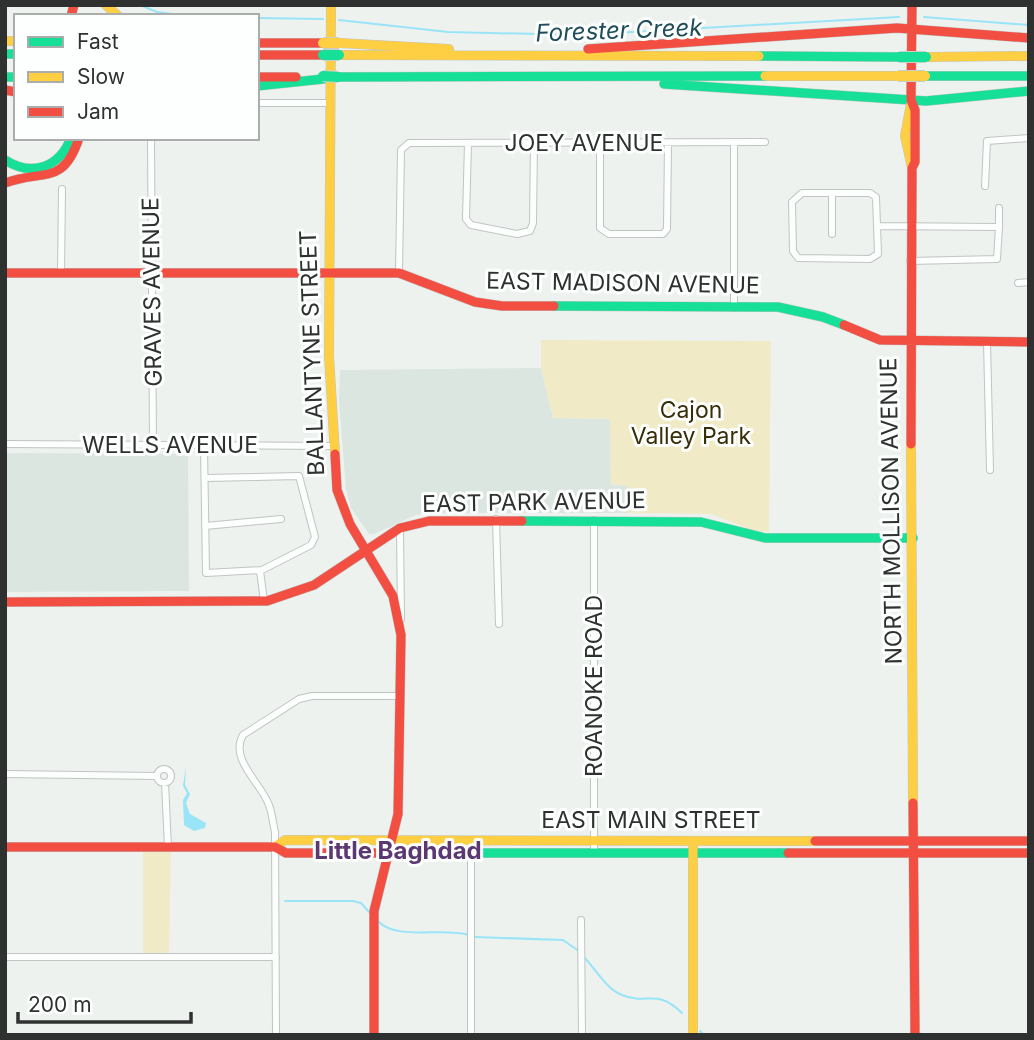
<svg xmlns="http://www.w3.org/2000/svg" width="1034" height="1040" viewBox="0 0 1034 1040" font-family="Inter,sans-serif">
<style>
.built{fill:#dce6e0}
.green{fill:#f0eac6}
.water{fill:#99e4f7}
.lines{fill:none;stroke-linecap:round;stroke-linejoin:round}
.stream{stroke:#99e4f7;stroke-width:2}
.street-casing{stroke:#c0c4c2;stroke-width:8}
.fast-casing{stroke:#c0c4c2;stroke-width:10}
.slow-casing{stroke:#c0c4c2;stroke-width:10}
.jam-casing{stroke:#c0c4c2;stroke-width:10}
.street{stroke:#fcfdfd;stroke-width:6}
.fast{stroke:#16e098;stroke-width:9}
.slow{stroke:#ffcf43;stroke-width:9}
.jam{stroke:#f24e42;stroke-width:9}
.fast-bridge-casing{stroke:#cbcdcc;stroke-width:12;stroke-linecap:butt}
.slow-bridge-casing{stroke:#cbcdcc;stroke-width:12;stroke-linecap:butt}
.fast-bridge{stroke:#16e098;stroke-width:10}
.slow-bridge{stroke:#ffcf43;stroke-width:10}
.labels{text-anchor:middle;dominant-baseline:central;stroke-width:6;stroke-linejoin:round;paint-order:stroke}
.street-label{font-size:23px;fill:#2e312f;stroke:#fdfffe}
.park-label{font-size:23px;fill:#372e08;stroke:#fdfffe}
.water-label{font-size:24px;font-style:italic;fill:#1f4d59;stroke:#fdfffe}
.neighbourhood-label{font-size:24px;font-weight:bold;fill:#5b3872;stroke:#fdfffe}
</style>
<rect width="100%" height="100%" fill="#edf2ef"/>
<path class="built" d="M541 368 553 418 610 419 611 484 627 486 628 513H431L416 515 374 534H369L351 508 346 489 339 400 340 370Z
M5 453 188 454 189 591 5 592Z"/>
<path class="green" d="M541 340 771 341 769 532 752 530 711 514 628 513 627 486 611 484 610 419 553 418 541 368Z
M143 849H171L169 957H143Z"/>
<path class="water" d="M186 766 185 785 190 794 186 803 190 814 206 823 205 828 194 831 184 825 183 800 187 793 183 786Z"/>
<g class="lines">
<path class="stream" d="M140 5 157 12 189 16
M924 17 1029 25
M257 18 323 19
M339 20 448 32 579 35 899 17
M285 901H353L361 903 369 912
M378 921C396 941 443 927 469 935
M475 937 563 940 580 952
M583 956C595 968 606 989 622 995 648 1006 655 987 682 1013
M700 1031 704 1035"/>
<g class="street-casing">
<path id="street" d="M257 103H331
M151 138 153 446
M734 142V308
M468 143 466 219 471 225 517 234 530 231 533 223 534 143
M600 143V228L609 234H663L667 229 668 143
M985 186 987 141 1029 138
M802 193H870L876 197 878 254 870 259 798 258 793 251 792 202Z
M832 193V234
M999 208V227
M879 226 999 227 997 259 910 261
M399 273 401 150 409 143 765 142
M61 274 62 189
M1018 283 1029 282
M987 342 990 470
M5 444 334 446
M204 446 206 573 262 570 311 545 315 537 299 476 205 478
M496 519 499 624
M594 520V852
M205 526 281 519
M400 528 401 619
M260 571 264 601
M157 776a7 7 0 1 1 14 0a7 7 0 1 1-14 0Z
M5 774 157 776
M165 783 168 847
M581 920 582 1035
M5 957H276
M276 1035 275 832C273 823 272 813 269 805 261 783 229 759 243 735L299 699 312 696H401
M471 1035V841"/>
</g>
<g class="fast-casing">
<path id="fast" d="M5 54H16
M759 56 899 57
M925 76H1029
M5 77H16
M338 77 765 76
M664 84 926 101 1029 91
M257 86 323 79
M5 160C32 177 59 168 71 138
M554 306 778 307 823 317 844 325
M522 521 701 522 765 538H913
M468 853H788"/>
</g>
<g class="slow-casing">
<path id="slow" d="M106 5 118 16
M331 5 329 356 335 454
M5 41H16
M339 43 449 49
M339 55 759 56
M926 57 1029 56
M765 76H898
M911 104 905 136 912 168
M911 444 913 803
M693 841V1035
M275 847 285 840 815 841"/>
</g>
<g class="jam-casing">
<path id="jam" d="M71 16 74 5
M257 43H323
M588 49 897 28 1029 38
M257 55H323
M257 77H296
M5 90 16 92
M5 183C44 169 63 186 79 138
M5 273H399L475 302 502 306H554
M844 325 880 340 1029 342
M911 444 912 168 915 162V110L911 100 912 5
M335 454 337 490 350 524 393 596 401 635 398 814 374 911V1035
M5 602 267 601 314 585 400 528 429 521H522
M913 803 915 1035
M815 841H1029
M5 847H275L286 853H468
M788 853H1029"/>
</g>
<use href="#street" class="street"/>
<use href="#fast" class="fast"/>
<use href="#slow" class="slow"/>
<use href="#jam" class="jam"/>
<g class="fast-bridge-casing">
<path id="fast-bridge" d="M323 55H339
M899 57H926
M323 76 338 77"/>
</g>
<g class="slow-bridge-casing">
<path id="slow-bridge" d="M323 43H339
M898 76H925"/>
</g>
<use href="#fast-bridge" class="fast-bridge"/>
<use href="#slow-bridge" class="slow-bridge"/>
</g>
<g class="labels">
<g class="street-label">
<text x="584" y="143">JOEY AVENUE</text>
<text transform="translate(623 283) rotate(1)">EAST MADISON AVENUE</text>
<text transform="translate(152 292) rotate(-91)">GRAVES AVENUE</text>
<text transform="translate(312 353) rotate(-92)">BALLANTYNE STREET</text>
<text x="170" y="445">WELLS AVENUE</text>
<text transform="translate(534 502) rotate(-1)">EAST PARK AVENUE</text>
<text transform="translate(891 511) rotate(-91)">NORTH MOLLISON AVENUE</text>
<text transform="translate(594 686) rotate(-90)">ROANOKE ROAD</text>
<text x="651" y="820">EAST MAIN STREET</text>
</g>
<g class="park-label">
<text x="691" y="410">Cajon<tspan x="691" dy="26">Valley Park</tspan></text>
</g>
<g class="water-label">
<text transform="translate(619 30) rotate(-2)">Forester Creek</text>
</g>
<g class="neighbourhood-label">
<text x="398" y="850">Little Baghdad</text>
</g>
</g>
<rect width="1034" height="1040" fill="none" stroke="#2e312f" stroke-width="14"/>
<rect x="14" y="14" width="245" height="126" fill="#fdfffe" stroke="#aaadab" stroke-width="2"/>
<rect x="28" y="37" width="35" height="10" fill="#16e098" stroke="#aaadab" stroke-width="2"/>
<text x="77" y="49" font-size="21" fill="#2e312f">Fast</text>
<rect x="28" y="72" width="35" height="10" fill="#ffcf43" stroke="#aaadab" stroke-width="2"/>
<text x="77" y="84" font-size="21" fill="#2e312f">Slow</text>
<rect x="28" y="107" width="35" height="10" fill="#f24e42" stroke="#aaadab" stroke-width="2"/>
<text x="77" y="119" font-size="21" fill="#2e312f">Jam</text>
<path d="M18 1012v10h173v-10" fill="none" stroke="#2e312f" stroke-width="3.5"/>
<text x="28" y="1012" font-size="21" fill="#2e312f" stroke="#fdfffe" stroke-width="5" paint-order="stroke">200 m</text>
</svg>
